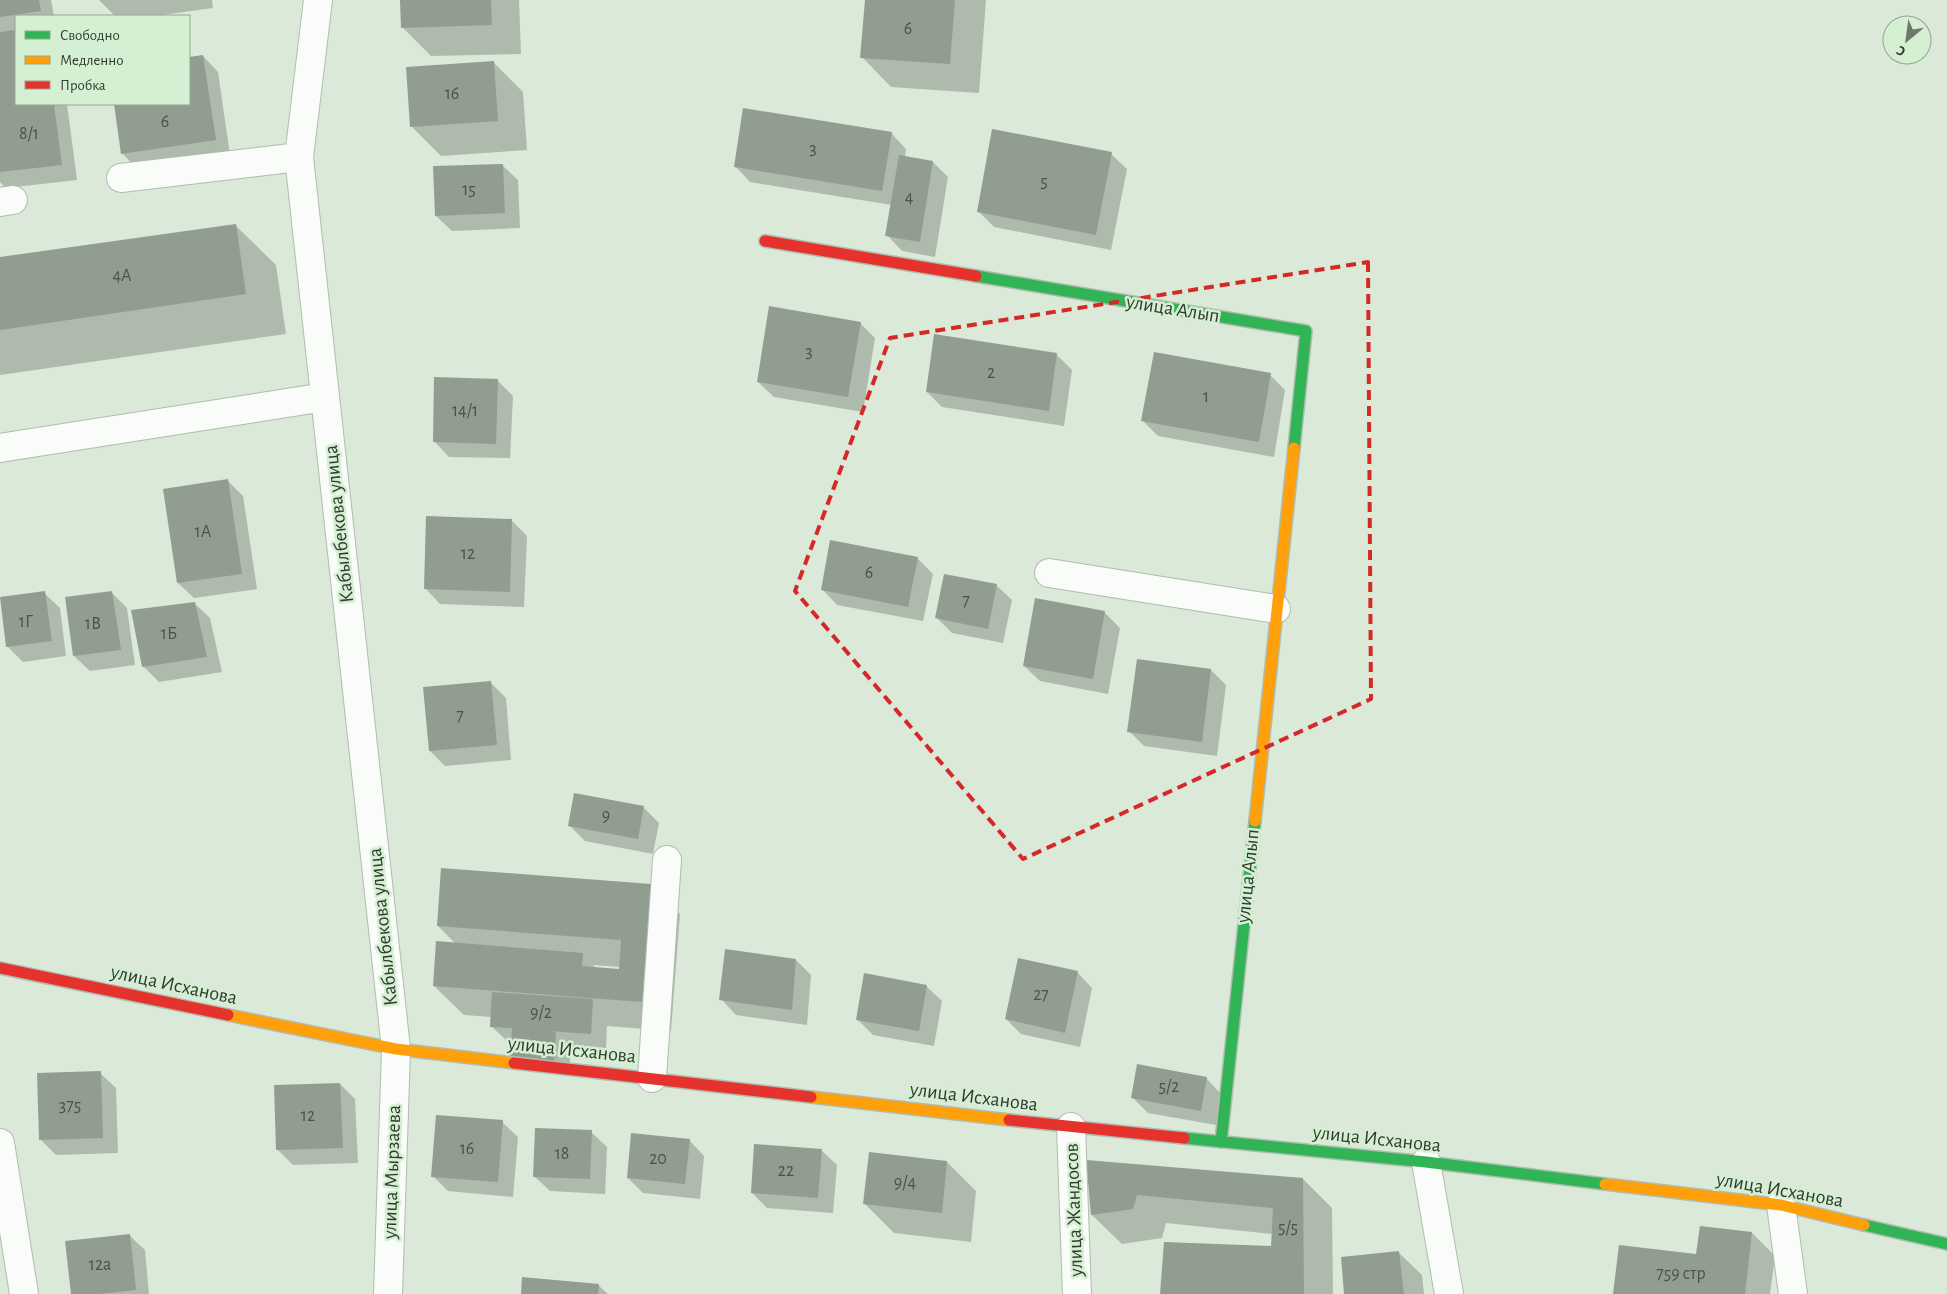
<svg xmlns="http://www.w3.org/2000/svg" width="1947" height="1294" viewBox="0 0 1947 1294" font-family="'Alegreya Sans',sans-serif">
<style>
.shadow{fill:#0003;fill-rule:evenodd}
.building{fill:#929d91}
.lines{fill:none;stroke-linecap:round;stroke-linejoin:round}
.street-casing{stroke:#b0bcaf;stroke-width:30}
.fast-casing{stroke:#b0bcaf;stroke-width:14}
.slow-casing{stroke:#b0bcaf;stroke-width:14}
.jam-casing{stroke:#b0bcaf;stroke-width:14}
.street{stroke:#f9fcf9;stroke-width:28}
.fast{stroke:#30b455;stroke-width:11}
.slow{stroke:#ff9f0a;stroke-width:11}
.jam{stroke:#e5322d;stroke-width:11}
.marked{fill:none;stroke:#d62828;stroke-width:4;stroke-dasharray:10 6;stroke-linejoin:round}
.labels{text-anchor:middle;dominant-baseline:central;stroke-width:5;stroke-linejoin:round;paint-order:stroke}
.number-label{font-size:18px;fill:#495448}
.street-label{font-size:20px;fill:#313b30;stroke:#d5efd2}
</style>
<rect width="100%" height="100%" fill="#dae9d8"/>
<path class="shadow" d="M0 0H51L54 16H16V104H67L77 180 6 188 0 182Z
M99 0H212L213 8 154 16H115Z
M401 0H519L521 54 431 56 402 27Z
M866 0H986L979 93 891 87 862 57Z
M203 56 218 72 230 155 137 169 122 153 115 104H189V58Z
M493 62 523 92 527 150 441 156 411 126Z
M891 133 906 149 905 157 933 162 948 177 935 257 902 251 887 235 892 205 750 182 735 166Z
M1111 154 1127 169 1111 250 994 227 978 211Z
M502 165 518 180 520 228 452 231 436 216Z
M235 225 276 265 286 334 0 375V259Z
M860 323 875 338 863 412 774 397 758 382Z
M1057 355 1072 370 1064 426 942 407 927 392Z
M1270 375 1285 390 1274 457 1158 436 1143 421Z
M497 380 513 396 510 458 449 457 434 441Z
M228 481 243 496 257 589 194 598 178 583Z
M511 520 527 536 524 607 440 604 425 588Z
M917 558 933 574 923 621 837 605 822 589Z
M996 585 1012 600 1003 643 952 633 937 618Z
M44 593 60 608 66 656 23 662 7 646Z
M112 593 127 608 135 665 90 671 74 656 66 599Z
M194 603 210 618 222 672 159 682 143 666Z
M1104 612 1120 628 1108 694 1040 681 1024 666Z
M1138 660 1211 670 1226 685 1217 756 1144 746 1129 731Z
M490 682 506 698 511 760 445 766 430 751Z
M643 807 659 823 653 854 585 841 570 826Z
M650 885 680 914 671 1031 607 1026 606 1048 571 1046 569 1076 512 1042 507 1041 491 1026 492 1017 464 1015 434 986 456 944 438 926ZM593 965 621 967 620 971 597 969Z
M796 960 811 975 807 1025 736 1015 721 999Z
M1077 972 1092 988 1080 1047 1021 1034 1006 1019Z
M926 986 942 1001 934 1046 873 1035 857 1019Z
M100 1073 116 1088 118 1153 56 1155 41 1140Z
M1206 1078 1221 1094 1216 1125 1148 1113 1132 1097Z
M340 1084 355 1099 358 1163 293 1165 278 1150Z
M502 1122 518 1137 513 1197 448 1191 433 1176Z
M591 1132 607 1147 605 1194 550 1191 534 1176Z
M689 1140 704 1156 700 1199 643 1193 628 1178Z
M821 1150 837 1165 833 1213 767 1208 752 1193Z
M1087 1161 1303 1179 1332 1208 1333 1294H1161L1272 1248 1273 1234 1166 1223 1162 1238 1122 1244 1092 1215Z
M947 1162 976 1191 971 1242 894 1233 865 1204Z
M1752 1233 1775 1256 1770 1294H1614Z
M129 1235 145 1250 149 1294H72Z
M1399 1253 1422 1275 1424 1294H1346Z
M598 1285 608 1294H522Z"/>
<path class="building" d="M0 0H39L41 11 0 17Z
M400 0H491L492 25 401 28Z
M865 0H955L950 64 860 58Z
M16 30V104H54L62 165 0 172V32Z
M203 55 216 140 121 154 114 104H189V57Z
M494 61 498 121 410 127 406 67Z
M743 108 892 132 882 191 734 167Z
M992 129 1112 152 1096 235 977 212Z
M899 155 933 161 920 242 885 236Z
M503 164 505 213 435 216 433 166Z
M236 224 246 294 0 330V257Z
M769 306 861 322 848 397 757 382Z
M934 334 1057 353 1049 411 926 392Z
M1154 352 1271 373 1259 442 1141 421Z
M434 377 498 379 496 444 433 442Z
M228 479 242 574 177 583 163 489Z
M426 516 512 519 510 592 424 589Z
M830 540 918 557 908 607 821 590Z
M944 574 997 584 988 629 935 618Z
M45 591 52 641 6 647 0 597Z
M112 591 121 650 73 656 65 597Z
M1035 598 1105 611 1093 679 1023 666Z
M195 602 207 657 142 667 131 610Z
M1137 659 1211 669 1202 742 1127 732Z
M491 681 497 745 429 751 423 687Z
M574 793 644 806 638 839 568 826Z
M441 868 651 884 642 1002 433 986 436 941 583 953 582 966 619 969 621 940 437 926Z
M725 949 796 959 792 1010 719 1000Z
M1018 958 1078 971 1065 1033 1005 1019Z
M864 973 927 985 919 1031 856 1020Z
M492 992 593 999 591 1034 548 1031 556 1032 554 1061 510 1058 512 1028 490 1027Z
M1137 1064 1207 1077 1201 1111 1131 1098Z
M101 1071 103 1138 39 1140 37 1073Z
M340 1083 343 1148 276 1150 274 1085Z
M436 1115 503 1120 498 1182 431 1177Z
M535 1128 592 1130 590 1179 533 1177Z
M631 1133 690 1139 685 1184 627 1178Z
M754 1144 822 1149 818 1198 751 1193Z
M869 1152 947 1161 942 1213 863 1204Z
M1086 1160 1303 1178 1304 1294H1160L1164 1242 1271 1246 1273 1208 1137 1195 1133 1209 1091 1215Z
M1700 1226 1752 1232 1745 1294H1613L1619 1245 1696 1254Z
M130 1234 136 1290 99 1294H71L65 1241Z
M1399 1251 1404 1294H1344L1341 1257Z
M522 1277 599 1284 598 1294H521Z"/>
<g class="lines">
<g class="street-casing">
<path id="street" d="M318 0 299 157 396 1049 388 1294
M121 178 299 157
M0 202 13 200
M0 448 325 397
M1049 573 1276 609
M652 1078 667 860
M1071 1127 1077 1294
M0 1143 24 1294
M1426 1162 1449 1294
M1781 1205 1793 1294"/>
</g>
<g class="fast-casing">
<path id="fast" d="M976 276 1306 331 1294 448
M1184 1138 1426 1162 1605 1184
M1221 1142 1255 821
M1864 1225 1947 1244"/>
</g>
<g class="slow-casing">
<path id="slow" d="M1255 821 1294 448
M228 1015 396 1049 514 1063
M811 1097 1009 1120
M1605 1184 1781 1205 1864 1225"/>
</g>
<g class="jam-casing">
<path id="jam" d="M765 241 976 276
M0 968 228 1015
M514 1063 811 1097
M1009 1120 1184 1138"/>
</g>
<use href="#street" class="street"/>
<use href="#fast" class="fast"/>
<use href="#slow" class="slow"/>
<use href="#jam" class="jam"/>
</g>
<path class="marked" d="M1368 262 1371 699 1023 859 795 591 890 338Z"/>
<g class="labels">
<g class="number-label">
<text x="908" y="29">6</text>
<text x="452" y="94">16</text>
<text x="165" y="122">6</text>
<text x="29" y="134">8/1</text>
<text x="813" y="149">3</text>
<text x="1044" y="182">5</text>
<text x="469" y="190">15</text>
<text x="909" y="198">4</text>
<text x="122" y="276">4А</text>
<text x="809" y="352">3</text>
<text x="991" y="373">2</text>
<text x="1206" y="397">1</text>
<text x="465" y="411">14/1</text>
<text x="203" y="532">1А</text>
<text x="468" y="554">12</text>
<text x="869" y="573">6</text>
<text x="966" y="601">7</text>
<text x="26" y="622">1Г</text>
<text x="93" y="624">1В</text>
<text x="169" y="634">1Б</text>
<text x="460" y="716">7</text>
<text x="606" y="816">9</text>
<text x="1041" y="995">27</text>
<text x="541" y="1013">9/2</text>
<text x="1169" y="1087">5/2</text>
<text x="70" y="1106">375</text>
<text x="308" y="1116">12</text>
<text x="467" y="1149">16</text>
<text x="562" y="1154">18</text>
<text x="658" y="1159">20</text>
<text x="786" y="1171">22</text>
<text x="905" y="1183">9/4</text>
<text x="1288" y="1228">5/5</text>
<text x="100" y="1265">12а</text>
<text x="1681" y="1274">759 стр</text>
</g>
<g class="street-label">
<text transform="translate(1173 309) rotate(9)">улица Алып</text>
<text transform="translate(339 524) rotate(-96)">Кабылбекова улица</text>
<text transform="translate(1248 876) rotate(-84)">улица Алып</text>
<text transform="translate(383 927) rotate(-96)">Кабылбекова улица</text>
<text transform="translate(174 985) rotate(12)">улица Исханова</text>
<text transform="translate(572 1050) rotate(6)">улица Исханова</text>
<text transform="translate(974 1097) rotate(7)">улица Исханова</text>
<text transform="translate(1377 1139) rotate(6)">улица Исханова</text>
<text transform="translate(392 1172) rotate(-88)">улица Мырзаева</text>
<text transform="translate(1780 1190) rotate(10)">улица Исханова</text>
<text transform="translate(1074 1210) rotate(-92)">улица Жандосов</text>
</g>
</g>
<rect x="15" y="15" width="175" height="90" fill="#d5efd2" stroke="#93a791"/>
<rect x="25" y="31" width="25" height="8" fill="#30b455" stroke="#93a791"/>
<text x="60" y="40" font-size="15" fill="#313b30">Свободно</text>
<rect x="25" y="56" width="25" height="8" fill="#ff9f0a" stroke="#93a791"/>
<text x="60" y="65" font-size="15" fill="#313b30">Медленно</text>
<rect x="25" y="81" width="25" height="8" fill="#e5322d" stroke="#93a791"/>
<text x="60" y="90" font-size="15" fill="#313b30">Пробка</text>
<g transform="translate(1907 40) rotate(209)"><circle r="24" fill="#d5efd2" stroke="#93a791"/>
<path d="M0-4L9 19L0 12L-9 19Z" fill="#6c786b"/>
<text y="-8" font-size="14" font-weight="bold" text-anchor="middle" fill="#313b30">С</text>
</g>
</svg>
